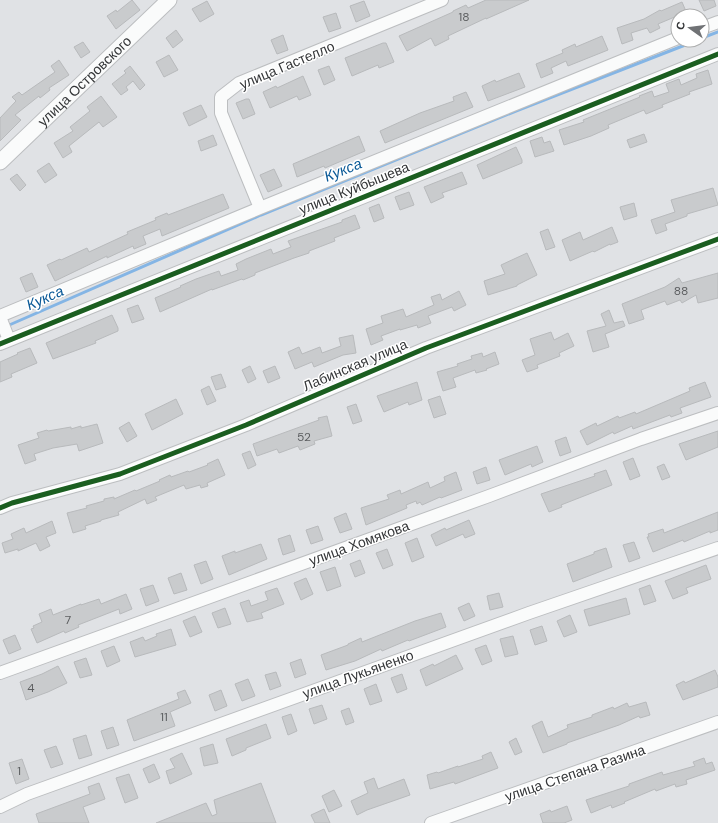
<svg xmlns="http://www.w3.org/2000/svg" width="718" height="823" viewBox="0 0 718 823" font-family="'DM Sans',sans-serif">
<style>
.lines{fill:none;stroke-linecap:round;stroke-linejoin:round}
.stream{stroke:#84b5e5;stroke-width:3}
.building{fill:#c9cbcd;stroke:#b8babc}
.minor-casing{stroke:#bcbec0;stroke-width:14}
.tertiary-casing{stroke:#bcbec0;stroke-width:17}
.minor{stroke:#fafbfb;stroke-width:12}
.tertiary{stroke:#fafbfb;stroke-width:15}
.cycleway-casing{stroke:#fff;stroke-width:8}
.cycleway{stroke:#1b5e20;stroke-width:5}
.labels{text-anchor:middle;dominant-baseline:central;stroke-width:3;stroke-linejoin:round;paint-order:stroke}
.number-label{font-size:12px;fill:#5c5e60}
.street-label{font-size:14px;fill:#343638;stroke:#fff}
.water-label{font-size:15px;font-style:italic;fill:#0b5a97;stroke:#fff}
</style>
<rect width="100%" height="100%" fill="#e0e2e5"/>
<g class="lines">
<path class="stream" d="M702 38 718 32
M7 326 261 215 516 111 698 40"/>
</g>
<path class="building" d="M132 0 140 10 116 29 107 16 116 10 117 12Z
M486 0H529L486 19V18L448 36 449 39 435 46 431 38 407 51 399 36 453 12V11L466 5 468 8Z
M699 0H714L716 6 704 11Z
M207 1 214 14 200 22 192 9Z
M364 1 370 16 356 22 350 6Z
M682 2 688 16H677L658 24 660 28 650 33 647 28 631 33 633 40 622 44 617 28 644 19 660 10 661 11Z
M336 13 341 28 329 32 323 17Z
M176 30 183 40 173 48 166 38Z
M283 35 288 50 277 54 271 40Z
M602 36 608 50 568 66 566 61 551 68 553 73 541 78 536 64 563 53 562 50 575 44 576 47Z
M83 42 90 52 81 58 74 47Z
M383 43H386L394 62 379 68 378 65 352 76 345 58Z
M169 55 178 70 164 77 156 62Z
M59 60 69 75 49 88 50 90 40 98 39 96 15 115 21 120 0 141V118L16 101 12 97 19 92 22 95 55 72 51 66Z
M130 66 145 85 140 90 133 81 126 87 128 90 121 95 112 84 126 73 124 71Z
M329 66 335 80 324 85 318 70Z
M708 70 712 84 689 92 690 94 662 105 663 107 646 114 644 110 608 125 609 128 591 136 564 145 559 130 584 122 583 120 640 97 639 96 652 91 654 97 669 92 666 84 679 79 681 85 697 78 696 74Z
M519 73 525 87 488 101 482 86 495 80 496 82Z
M303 76 311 95 299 100 297 96 270 108 263 92 276 86 277 88Z
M466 92 473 107 385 143 380 131 420 113 454 101 453 97Z
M101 96 117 117 103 127 99 122 69 146 72 152 63 158 54 143 73 131 70 127 90 111 87 107Z
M246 99H249L255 114 243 119 236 103Z
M201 105 207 117 189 126 183 113Z
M644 134 647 142 630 148 627 140Z
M213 135 217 145 201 151 198 141Z
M359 136 365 151 325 168 324 166 297 177 293 164Z
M542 137 544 143 550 141 554 151 535 157 530 141Z
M516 147 522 160V163L483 179 477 165Z
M49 163 57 175 45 183 37 171Z
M274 169 282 186 268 192 260 175Z
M462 172 467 184 442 193 444 197 431 203 424 187Z
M17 174 26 185 20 191 10 179Z
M713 188 718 205 687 214V216L665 224 667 230 656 234 651 220 675 212 671 200Z
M409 192 414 205 400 210 395 197Z
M223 194 229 208 162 236 160 229 143 236 146 244 134 249 133 246 107 258V256L55 281 47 265 60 259 61 260 87 248 89 252 128 234 127 232 156 220 155 218 167 213 168 215Z
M634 203 637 216 624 220 620 207Z
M379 204 384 218 374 222 369 208Z
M355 215 360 228 334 238 335 241 309 251V253L294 258 255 273V275L243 280 242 279 212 290V289L160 312 155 298 181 287 180 286 196 279 219 271 221 276 238 270 236 264 246 259 271 249 273 254 291 247 288 241 342 222V220Z
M612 227 618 242 610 245V244L594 252 593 251 570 261 562 240 580 232 583 240Z
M548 229 555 247 546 250 540 232Z
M527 253 537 275 517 285V286L488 295 484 281 505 274 501 265Z
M32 273 38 287 26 292 20 278Z
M718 273V298L698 303 696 295 682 303 680 300 667 305 665 301 641 310 644 319 629 324 622 304 665 287 679 278 682 283Z
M459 291 466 305 454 311 452 307 428 316 431 323 418 328 417 325 400 330V329L381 336 383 340 371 345 366 329 383 323 381 316 403 309 406 317 434 305 431 297 440 294 442 300Z
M138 305 144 319 132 323 127 309Z
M609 310 614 323 623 321 625 326 605 334 609 347 593 352 587 331 606 326 601 314Z
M112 315 118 328V331L95 341 96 343 53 359 46 343Z
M551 332 554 340 568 333 574 346 559 353 560 356 537 365 538 368 527 372 522 360 535 355 530 339Z
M353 335 356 353 343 355 314 367 312 362 295 369 288 352 299 347 302 354 320 347 322 353 341 346 339 338Z
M30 348 37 363 11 374 12 377 0 382V362L18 354 17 353Z
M495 352 499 364 486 369 487 370 476 373 475 370 453 378 456 387 443 391 437 372 458 366 457 364 472 359 471 356 482 353 483 357Z
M250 366 256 379 248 383 242 370Z
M275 366 280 378 268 383 263 371Z
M221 374 226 387 216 390 211 377Z
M417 382 422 400 409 405 408 402 384 412 377 396Z
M705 382 711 397 680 408 682 413 671 417 670 415 633 429 632 426 614 434 613 432 587 445 580 431 596 423 597 426 618 416 619 418 635 412 636 414 690 391 689 388Z
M209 386 216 401 207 405 201 390Z
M440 396 446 414 434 418 428 400Z
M176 399 183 414 152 430 145 414Z
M356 404 362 421 353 424 347 407Z
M327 416 332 436 314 441 315 444 300 450 298 446 279 453 277 449 257 456 253 444 319 420 318 418Z
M129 422 137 436 127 442 119 428Z
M97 424 103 443 79 451 77 444 53 448 34 454 36 460 25 464 18 445 39 438 37 433 47 430 48 431 71 427V429L81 426V428Z
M718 431V447L686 460 679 444Z
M566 437 571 452 560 456 555 441Z
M537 446 543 462 532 467 531 464 505 475 499 460Z
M250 451 256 465 248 469 242 454Z
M633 458 640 476 630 480 623 462Z
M218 459 225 475 207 483 208 486 201 488 200 485 186 489 184 485 155 497 157 500 147 504 145 499 118 512 119 515 101 520V521L85 526 86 529 73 533 67 513 87 508 86 506 104 501V499L114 497V499L135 490 136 491 160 481 159 480 170 475 171 477 188 471 189 472 208 465 207 464Z
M664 464 670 477 662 480 657 467Z
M486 467 490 480 477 484 473 472Z
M606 470 612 485 561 505 562 507 549 512 541 494 595 476 594 474Z
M456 472 462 490 441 498 440 497 422 505 420 502 417 504 416 501 406 505 407 508 366 525 361 508 389 499 387 495 400 490 401 494 428 482 430 488 445 481 444 477Z
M718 512V530L710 533V531L684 542 683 540 653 552 647 537H649L648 534 663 529 664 533Z
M346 513 352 529 340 533 334 518Z
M469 520 475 534 465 538 463 534 436 546 431 535 445 528 446 530Z
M52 521 56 533 46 537 50 546 40 551 36 543 18 551V549L5 553 2 543 13 539 11 534 24 528 26 533Z
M318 526 323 540 311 544 306 530Z
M290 535 295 551 283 555 278 539Z
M417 538 424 557 412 562 405 543Z
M634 542 640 558 629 562 623 545Z
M261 544 267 559 229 575 222 556 235 551V553Z
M606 548 612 567 573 582 567 564 594 554V552Z
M387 549 393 565 383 569 376 553Z
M360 560 365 573 355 577 350 564Z
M206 561 213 579 201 584 194 565Z
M706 565 711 579 686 588 688 593 673 599 665 581Z
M335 567 341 586 327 591 320 572Z
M181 573 187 590 174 594 168 578Z
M306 578 313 594 301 600 294 583Z
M153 585 159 601 146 606 140 589Z
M650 585 656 601 644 605 639 589Z
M277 588 284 604 261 613 263 618 247 622 240 603 249 600 251 606 268 600 265 592Z
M499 593 503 607 490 610 487 596Z
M126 594 132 609 120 614 119 609 78 625 79 627 65 633 64 631 37 643 31 629 34 628 33 626 42 622 39 614 51 609 53 615 81 604V605L99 599 101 604Z
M626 598 630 614 589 626 584 610Z
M469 603 475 616 464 621 458 608Z
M225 608 231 624 218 628 212 613Z
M441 613 446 627 409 641 408 640 382 651 381 649 355 661 326 670 321 655 348 645V644L361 638 362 642 415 621Z
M570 615 577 632 564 637 557 621Z
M195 616 202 632 190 637 183 621Z
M542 626 547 641 535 645 530 630Z
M171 629 176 645 135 657 130 642 143 637 145 641 157 636 156 634Z
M15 635 21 649 9 654 3 640Z
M513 636 518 654 505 657 500 639Z
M486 645 492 661 482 665 475 649Z
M114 646 120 661 107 667 101 651Z
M456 655 463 669 426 686 420 670 433 664 434 666Z
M86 658 92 675 80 678 74 662Z
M301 659 306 674 295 678 290 663Z
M58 666 67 683 48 692 26 700 20 682 42 674Z
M715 670 718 677V687L683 700 676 685 684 681 685 683Z
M276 672 281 686 270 690 265 675Z
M402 674 407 689 397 693 391 678Z
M248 679 255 696 242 701 235 684Z
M376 684 382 701 370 705 364 689Z
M185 690 191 703 170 712 175 726 134 741 127 720 179 699 177 693Z
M221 690 227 706 215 711 209 695Z
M646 702 650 715 640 718 639 716 619 725 567 743V744L543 753 532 726 542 721 548 737 568 728 567 725 592 717V715L613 707 614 709 627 703 629 707Z
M322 705 327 719 314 724 309 709Z
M349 708 354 722 346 725 341 711Z
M291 714 297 731 288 735 282 717Z
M266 724 271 738 246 748V750L232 756 226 739Z
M113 727 119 745 107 749 101 731Z
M86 735 92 755 79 759 73 739Z
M516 738 522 752 515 755 509 742Z
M213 744 218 763 204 766 200 748Z
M56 746 63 764 51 768 44 750Z
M491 752 498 768 455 784 454 782 430 789 427 775 437 772 438 773 458 766V767L483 759 482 756Z
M182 753 192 774 170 784 166 771 175 768 170 759Z
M704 758 706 764 712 762 715 770 686 780 687 784 676 787 675 784 656 791 655 789 624 802 625 803 612 808 611 805 591 813 586 800 629 786V784L662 772 663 775 695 766 693 762Z
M22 759 29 779 16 784 9 763Z
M154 764 160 778 149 783 143 769Z
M129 774 138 798 125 803 116 778Z
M374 778 378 789 404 779 410 795 367 810 357 815 351 801 368 793 364 782Z
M99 783 105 799 83 807 89 823H39L36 814 90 794 88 787Z
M261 783 276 823H156L206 803 212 816 217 814 214 800Z
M334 790 342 806 329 812 322 796Z
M567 806 572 820 564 823H543L540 814 550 810 551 812Z
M324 809 330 823H315L311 815Z"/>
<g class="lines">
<g class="minor-casing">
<path id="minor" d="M702 28 718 22
M260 208 221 113V97L239 83 442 0
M0 316 260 208 678 38
M0 317 9 340
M0 344 718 54
M0 508 12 503 120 474 246 425 426 348 718 239
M0 673 489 496 641 439 718 413
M0 807 27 794 529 613 718 548
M431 823 718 722"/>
</g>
<g class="tertiary-casing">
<g id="tertiary">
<path id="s1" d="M0 162 169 0"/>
</g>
</g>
<use href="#minor" class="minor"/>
<use href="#tertiary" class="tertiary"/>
<g class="cycleway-casing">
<path id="cycleway" d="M0 344 718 54
M0 508 12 503 120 474 246 425 426 348 718 239"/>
</g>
<use href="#cycleway" class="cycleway"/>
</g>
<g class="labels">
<g class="number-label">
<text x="464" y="17">18</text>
<text x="681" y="291">88</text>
<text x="304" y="437">52</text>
<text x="68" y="620">7</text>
<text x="31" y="688">4</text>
<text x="164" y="717">11</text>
<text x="19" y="771">1</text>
</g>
<g class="street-label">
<text transform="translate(287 65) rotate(-23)">улица Гастелло</text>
<text stroke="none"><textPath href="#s1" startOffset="117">улица Островского</textPath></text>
<text transform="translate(354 188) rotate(-22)">улица Куйбышева</text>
<text transform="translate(355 365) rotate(-23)">Лабинская улица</text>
<text transform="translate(359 543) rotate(-20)">улица Хомякова</text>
<text transform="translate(358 674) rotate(-20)">улица Лукьяненко</text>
<text transform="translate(575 773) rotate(-19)">улица Степана Разина</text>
</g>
<g class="water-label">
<text transform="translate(343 170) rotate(-22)">Кукса</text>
<text transform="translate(45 298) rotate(-24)">Кукса</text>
</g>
</g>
<g transform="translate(690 28) rotate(284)"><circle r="19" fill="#ffffff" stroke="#aeafaf"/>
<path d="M0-3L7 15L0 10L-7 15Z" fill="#707275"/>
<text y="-6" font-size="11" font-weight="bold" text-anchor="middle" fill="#343638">С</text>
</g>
</svg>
